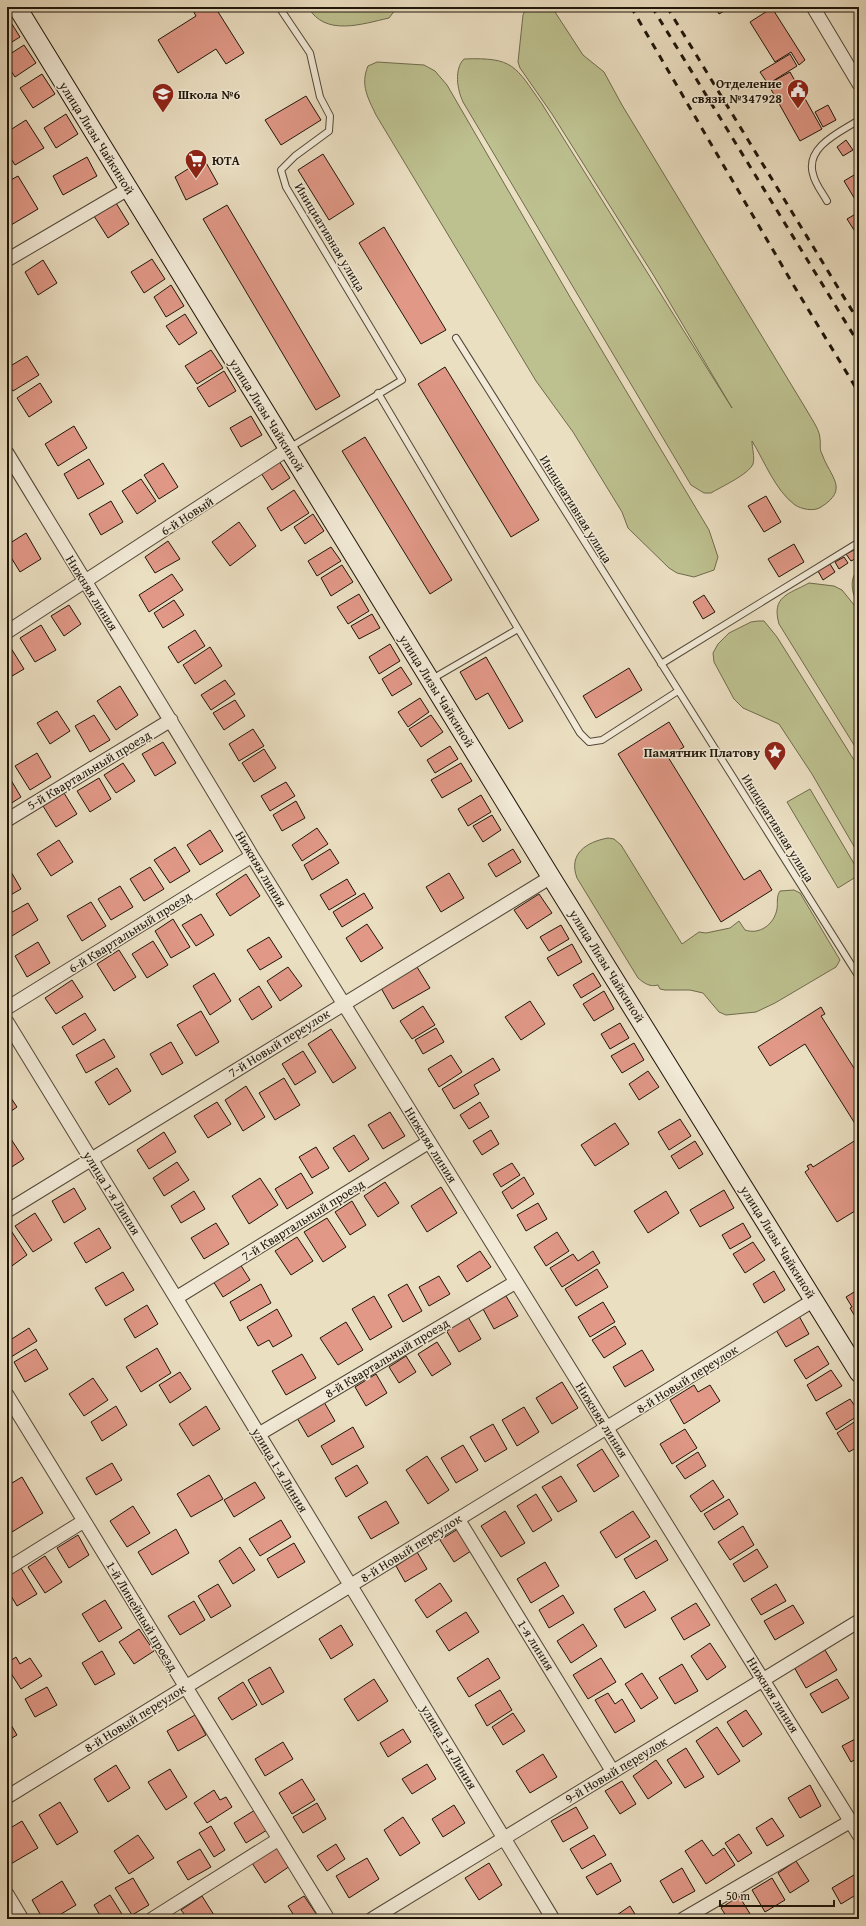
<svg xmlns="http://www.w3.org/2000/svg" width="866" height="1926" viewBox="0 0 866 1926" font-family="'Gentium Book Plus',serif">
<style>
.green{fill:#bdc08f;stroke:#6e6b4c}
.building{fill:#e19887;stroke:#1f160a}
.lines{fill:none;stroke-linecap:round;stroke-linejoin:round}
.lane-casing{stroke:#524838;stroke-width:8}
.street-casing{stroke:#524838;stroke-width:15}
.secondary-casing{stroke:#1f160a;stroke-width:20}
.lane{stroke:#f2ead7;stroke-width:6}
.street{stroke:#f2ead7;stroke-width:13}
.secondary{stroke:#f2ead7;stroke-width:18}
.tram{stroke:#1f160a;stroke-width:1}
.rail{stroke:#1f160a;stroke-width:3;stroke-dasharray:7 7;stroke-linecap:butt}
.labels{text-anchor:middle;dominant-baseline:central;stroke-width:3;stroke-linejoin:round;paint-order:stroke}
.poi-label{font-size:13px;font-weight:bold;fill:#1f160a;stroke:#f2ead7;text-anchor:end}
.street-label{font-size:13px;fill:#1f160a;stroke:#f2ead7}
</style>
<rect width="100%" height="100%" fill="#ebdfc2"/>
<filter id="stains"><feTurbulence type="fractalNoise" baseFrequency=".005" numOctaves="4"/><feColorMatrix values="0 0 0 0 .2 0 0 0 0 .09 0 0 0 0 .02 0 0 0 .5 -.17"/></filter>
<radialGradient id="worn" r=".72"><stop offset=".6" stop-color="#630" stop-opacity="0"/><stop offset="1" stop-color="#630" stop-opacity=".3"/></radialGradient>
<path class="green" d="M308 7H392L395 10 389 18C362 24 325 37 308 7Z
M527 7H550L553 9 583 55 604 72 622 105 809 414C813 421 820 431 820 439 821 444 819 449 822 454 830 477 850 489 821 507 814 512 801 509 795 505 775 490 765 462 752 441 752 448 755 457 753 464 749 474 721 487 711 493H704L691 485 463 102C457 89 454 69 464 59 514 57 515 66 542 104L732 408 654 276 552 114 520 68 518 62 523 15Z
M377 62 424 65 435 71 447 85 570 297 709 530 718 557 714 570 694 577 677 573 669 568 628 528 622 512 573 432 536 381 376 115C368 98 360 85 368 66Z
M859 569V606C852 595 848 578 859 569Z
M809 583 834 586 842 590 859 611V753L779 624C771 596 789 594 809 583Z
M758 621H764L777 637 859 768V855L812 774 779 724 743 708 734 699 714 662 713 653 718 644 729 633 751 622Z
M810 789 859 872V875L838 888 787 802Z
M608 838 614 839 621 845 682 944 699 932 706 933 730 928 739 921 745 930C759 935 774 925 777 909 778 903 776 897 780 891L794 890 800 893 840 960 836 967 775 1003 756 1012 726 1015 719 1012 703 993 690 990H665L660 989 658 985C650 987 645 984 638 978L577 878C568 854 586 842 608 838Z"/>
<path class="building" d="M191 7H215L244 53 226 64 216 49 178 73 158 40 196 16Z
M715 7H731L719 14Z
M772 8 805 60 799 65 791 52 775 62 750 22Z
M10 21 20 37 7 45V23Z
M24 45 36 63 15 77 7 65V56Z
M790 54 797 66 768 84 760 72Z
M790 72 822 129 800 141 768 84Z
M42 74 55 94 33 108 20 88Z
M306 96 321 120 281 145 265 120Z
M828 105 836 120 823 127 815 112Z
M66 114 78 134 56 148 44 128Z
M26 120 44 148 15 165 7 152V132Z
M846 140 853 150 843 156 837 147Z
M323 154 354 204 329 220 298 170Z
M87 157 97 176 63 195 53 176Z
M204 159 218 184 186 200 175 177Z
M859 172V206L844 181Z
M18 176 38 209 11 225 7 219V182Z
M116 203 129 224 108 238 94 216Z
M227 205 340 396 316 410 203 219Z
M859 212V227L854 230 847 219Z
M384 227 446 330 421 344 359 243Z
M152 259 165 279 144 293 131 272Z
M43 260 57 283 38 295 25 272Z
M171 285 184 306 166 317 154 297Z
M185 314 197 333 179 345 166 326Z
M211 350 223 368 197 384 185 366Z
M27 356 39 375 13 391 7 382V368Z
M445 367 539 520 511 537 418 384Z
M224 371 236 391 209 407 197 388Z
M40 383 52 402 29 417 17 398Z
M251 416 262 435 241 447 230 428Z
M74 426 87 448 58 466 45 444Z
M365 437 452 580 430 594 342 451Z
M89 459 104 484 78 499 64 474Z
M279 461 290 478 272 490 261 473Z
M163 463 178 487 159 499 144 475Z
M141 479 156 501 137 514 122 491Z
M294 490 309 513 281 531 267 508Z
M766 496 781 522 764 532 748 506Z
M111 501 123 522 101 535 89 514Z
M313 514 324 531 305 544 294 527Z
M239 522 256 546 230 566 212 542Z
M26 533 41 559 20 572 7 551V545Z
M168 541 180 559 155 573 145 557Z
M794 544 804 562 779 577 768 559Z
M331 547 341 561 317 576 308 561Z
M856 549 859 557 851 561 846 554Z
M844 557 848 563 839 569 835 562Z
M830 564 835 572 823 580 818 571Z
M342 565 353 582 331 596 321 578Z
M172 574 183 590 149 612 139 595Z
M359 594 369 611 348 624 337 607Z
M704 595 715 612 703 619 693 602Z
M174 600 184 615 163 628 154 613Z
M69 605 81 624 64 636 51 616Z
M372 614 380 628 359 639 351 626Z
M41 625 56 650 35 662 20 638Z
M195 630 205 646 178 663 168 647Z
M390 644 400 661 379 674 369 657Z
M9 645 24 669 7 679V646Z
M210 647 222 666 195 684 183 665Z
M486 657 523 721 509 729 488 693 476 700 460 672Z
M401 667 412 684 392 696 382 679Z
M629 668 642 690 596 718 583 696Z
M225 680 235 694 211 710 201 695Z
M120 686 138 715 116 730 97 701Z
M420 698 429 712 408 727 398 712Z
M235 700 245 716 224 730 213 713Z
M57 711 70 731 50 744 37 723Z
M94 715 110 740 90 752 75 726Z
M431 715 443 732 421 747 409 729Z
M669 722 684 747 668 757 744 880 760 870 772 890 721 922 618 754Z
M253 729 264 746 239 761 229 744Z
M163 742 176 763 155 776 142 754Z
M450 746 458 759 435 773 427 760Z
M264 749 276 768 254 782 242 763Z
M37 753 51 777 30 790 15 766Z
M123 763 135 781 116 793 104 775Z
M461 763 472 781 442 798 431 780Z
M8 775 21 797 7 806V776Z
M99 778 111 799 90 812 77 791Z
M286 782 295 796 270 811 261 796Z
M64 793 77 814 56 827 43 806Z
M481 795 491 812 468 826 458 809Z
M296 801 305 818 282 831 273 815Z
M492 815 501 830 483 842 473 826Z
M317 828 328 844 302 861 292 845Z
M210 830 223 851 200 865 187 845Z
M59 840 73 862 51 876 37 854Z
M175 847 190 871 170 883 154 860Z
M330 849 339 863 312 880 304 865Z
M513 849 521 862 496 877 488 864Z
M150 867 164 889 144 901 130 879Z
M10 870 21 889 7 897V872Z
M449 873 464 898 441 912 426 887Z
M246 874 260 896 230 916 216 894Z
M347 879 356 894 329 910 320 895Z
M120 886 133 907 111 920 98 899Z
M364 893 373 908 342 927 333 912Z
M539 894 552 913 527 929 514 910Z
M91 902 106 926 82 941 67 916Z
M28 903 38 920 7 939V915Z
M201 914 214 935 196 946 182 925Z
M173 919 190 947 171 958 155 931Z
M367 924 383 948 361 962 346 938Z
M561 925 569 939 549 951 540 937Z
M269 937 282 957 260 970 247 950Z
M153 941 168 965 147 978 132 954Z
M38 942 50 963 27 977 15 956Z
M572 944 582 962 558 976 547 958Z
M119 950 136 977 114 991 97 964Z
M288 967 302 986 280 1001 267 981Z
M417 967 430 988 393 1009 381 988Z
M214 973 231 1001 210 1015 193 986Z
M593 973 601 986 581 998 573 985Z
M72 980 83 997 56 1014 45 998Z
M259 986 272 1007 252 1020 239 999Z
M604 991 614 1009 594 1021 583 1004Z
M530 1001 545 1024 521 1040 505 1017Z
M423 1006 435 1025 412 1039 400 1021Z
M821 1007 825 1014 821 1016 859 1076V1130L805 1044 770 1066 758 1047Z
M201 1011 219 1042 196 1056 177 1025Z
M85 1013 96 1030 73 1045 62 1027Z
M620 1023 629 1038 610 1049 601 1034Z
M436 1028 444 1042 423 1054 415 1040Z
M331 1029 356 1068 333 1083 308 1044Z
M104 1039 115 1057 86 1073 76 1055Z
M171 1042 183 1063 162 1075 150 1054Z
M634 1043 644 1060 622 1073 611 1056Z
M303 1051 316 1072 295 1085 282 1064Z
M451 1055 462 1072 439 1087 428 1069Z
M493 1058 500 1070 474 1085 479 1094 454 1109 442 1089Z
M117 1068 131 1091 109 1105 95 1082Z
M648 1071 659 1087 639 1100 629 1084Z
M284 1078 300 1105 275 1120 259 1093Z
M246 1086 265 1117 243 1131 225 1100Z
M7 1092 17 1107 7 1114Z
M217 1102 231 1124 208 1138 194 1116Z
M480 1102 489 1117 469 1129 460 1115Z
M390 1112 405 1136 383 1149 368 1125Z
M680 1119 691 1136 669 1150 658 1132Z
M615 1123 629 1144 595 1166 581 1145Z
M491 1130 499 1144 482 1155 473 1141Z
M164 1132 176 1152 149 1169 137 1150Z
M354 1135 369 1159 349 1172 333 1148Z
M9 1136 24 1159 7 1170V1137Z
M859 1138V1206L854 1209 855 1211 837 1222 805 1172 809 1169 807 1166 811 1164 813 1167Z
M695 1141 703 1154 679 1169 671 1156Z
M316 1147 329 1168 312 1178 299 1157Z
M177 1162 189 1180 164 1196 153 1178Z
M512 1163 520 1175 501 1187 493 1174Z
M301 1173 313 1193 287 1209 275 1189Z
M524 1177 534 1194 512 1209 502 1192Z
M260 1178 278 1205 249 1224 232 1196Z
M385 1182 399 1203 378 1217 364 1196Z
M441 1187 457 1213 427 1232 411 1206Z
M74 1188 86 1209 64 1223 52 1201Z
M724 1190 734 1208 700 1227 690 1210Z
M194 1191 205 1209 181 1223 171 1206Z
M666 1191 679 1213 648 1233 634 1211Z
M352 1201 366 1225 350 1235 335 1212Z
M538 1203 547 1219 526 1231 517 1215Z
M35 1213 52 1240 33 1252 15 1226Z
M327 1218 346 1247 323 1262 304 1232Z
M216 1223 229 1244 204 1259 191 1238Z
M743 1223 751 1237 730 1249 722 1235Z
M99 1228 111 1248 86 1263 74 1243Z
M10 1229 27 1255 9 1268 7 1265V1231Z
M557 1232 569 1251 546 1266 534 1247Z
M297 1237 313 1261 291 1275 275 1251Z
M753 1242 765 1260 745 1273 733 1254Z
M480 1251 491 1267 467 1282 457 1266Z
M593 1251 600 1263 562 1287 550 1268 573 1254 578 1261Z
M240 1264 250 1280 223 1297 213 1281Z
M597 1269 608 1287 576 1306 565 1289Z
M774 1271 785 1290 764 1303 753 1284Z
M123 1272 134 1290 106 1306 95 1288Z
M439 1276 450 1294 429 1306 419 1287Z
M261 1284 271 1303 240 1321 230 1302Z
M407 1284 422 1311 403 1322 388 1295Z
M859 1289V1323L850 1308 852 1307 846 1297Z
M374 1296 392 1327 370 1340 352 1309Z
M506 1296 518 1316 494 1329 483 1309Z
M603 1302 615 1322 590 1337 578 1317Z
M147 1305 158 1324 135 1338 124 1319Z
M277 1309 292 1336 273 1347 269 1340 258 1346 247 1327Z
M799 1316 809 1334 786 1347 776 1330Z
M468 1317 481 1339 459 1352 446 1330Z
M346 1322 363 1350 338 1365 320 1338Z
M615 1326 626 1344 604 1358 592 1340Z
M29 1328 37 1341 11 1357 7 1351V1342Z
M437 1342 451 1364 432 1376 418 1354Z
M818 1346 829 1364 806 1379 794 1360Z
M157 1348 171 1373 141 1392 126 1367Z
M36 1349 48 1369 25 1382 14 1362Z
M642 1350 654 1370 625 1387 613 1367Z
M302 1354 316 1378 286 1395 272 1371Z
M406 1356 416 1372 399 1383 389 1367Z
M831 1370 842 1386 816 1401 807 1385Z
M180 1372 191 1389 170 1403 159 1385Z
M376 1374 387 1393 366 1406 355 1387Z
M93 1378 108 1400 84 1416 69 1394Z
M562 1382 578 1408 552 1424 536 1398Z
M694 1385 698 1392 710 1385 720 1401 684 1424 670 1400Z
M850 1399 859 1412V1415L836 1430 826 1413Z
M324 1402 335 1421 308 1437 297 1418Z
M116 1406 127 1425 102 1441 91 1422Z
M206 1406 220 1429 193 1446 179 1424Z
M524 1407 539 1432 517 1446 502 1420Z
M859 1419V1446L849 1452 837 1433Z
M493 1424 507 1449 485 1462 470 1437Z
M353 1427 364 1447 332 1465 321 1446Z
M685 1429 697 1448 672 1464 660 1444Z
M463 1445 478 1470 456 1483 441 1458Z
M602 1449 619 1476 594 1492 577 1465Z
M698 1452 706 1466 685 1479 676 1466Z
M427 1456 449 1490 428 1504 406 1470Z
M112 1463 122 1480 96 1495 86 1478Z
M357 1465 368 1483 346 1497 335 1478Z
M209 1475 223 1499 191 1517 177 1494Z
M561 1476 577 1501 558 1512 542 1487Z
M22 1477 43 1513 12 1532 7 1524V1486Z
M713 1480 724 1497 701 1512 690 1496Z
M255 1482 265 1498 234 1517 224 1500Z
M859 1486V1496L855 1489Z
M536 1494 552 1520 533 1532 517 1506Z
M729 1499 738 1514 714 1530 704 1514Z
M386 1501 399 1523 371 1539 358 1517Z
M133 1506 150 1533 127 1547 110 1521Z
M505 1511 525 1543 501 1557 481 1526Z
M633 1511 650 1537 616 1558 600 1532Z
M281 1520 291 1537 260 1556 249 1539Z
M743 1526 754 1545 730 1560 718 1542Z
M176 1529 189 1553 152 1575 138 1552Z
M458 1529 471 1551 454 1562 440 1540Z
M78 1535 89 1555 69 1568 57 1548Z
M656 1540 668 1560 636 1579 624 1559Z
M294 1543 305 1562 278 1578 267 1559Z
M240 1547 255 1570 233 1584 219 1561Z
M757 1549 768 1567 744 1582 733 1564Z
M417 1552 427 1569 405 1582 396 1566Z
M45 1556 62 1582 45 1593 28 1567Z
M545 1562 559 1586 531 1603 517 1579Z
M21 1568 37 1594 17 1606 7 1589V1577Z
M440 1583 452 1601 427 1618 415 1600Z
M218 1584 231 1606 211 1618 198 1596Z
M776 1584 786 1601 761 1615 751 1599Z
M644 1591 656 1610 625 1628 614 1609Z
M563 1595 574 1613 549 1628 539 1610Z
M105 1600 122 1628 99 1642 82 1614Z
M194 1601 205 1620 180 1635 168 1616Z
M696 1603 710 1625 684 1640 671 1618Z
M793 1605 804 1623 775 1640 764 1621Z
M466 1612 479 1632 449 1651 436 1631Z
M583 1624 597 1646 571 1663 557 1641Z
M341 1625 353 1645 331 1659 319 1639Z
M139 1629 154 1651 134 1664 119 1642Z
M710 1643 726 1667 707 1680 691 1656Z
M825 1650 837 1670 806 1688 794 1667Z
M102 1651 115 1674 95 1685 82 1663Z
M16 1657 20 1664 30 1658 42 1676 21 1689 7 1667V1663Z
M488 1658 500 1678 469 1697 457 1678Z
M601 1658 616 1682 588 1699 573 1675Z
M682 1664 698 1691 675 1704 659 1678Z
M270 1667 284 1692 262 1705 248 1680Z
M642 1673 658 1698 641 1709 625 1684Z
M374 1679 388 1701 358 1721 344 1699Z
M837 1679 849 1698 822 1713 810 1694Z
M243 1682 257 1705 232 1720 218 1698Z
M47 1687 57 1705 35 1717 25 1699Z
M500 1690 512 1710 487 1726 475 1705Z
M859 1690V1701L854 1693Z
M608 1693 615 1704 622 1699 635 1721 615 1733 595 1700Z
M746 1710 762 1734 743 1747 727 1722Z
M513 1713 525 1731 503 1745 492 1727Z
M195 1715 206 1735 178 1751 167 1731Z
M7 1718 17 1735 7 1741Z
M717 1727 740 1761 718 1775 696 1741Z
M403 1729 411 1742 388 1757 380 1743Z
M859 1737V1757L851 1762 842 1746Z
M283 1742 293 1759 265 1776 255 1759Z
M686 1748 704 1777 685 1788 667 1760Z
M543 1754 557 1777 530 1793 516 1771Z
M656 1760 672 1783 648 1799 633 1776Z
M427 1764 436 1779 412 1794 402 1779Z
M116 1765 130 1788 108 1802 94 1779Z
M170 1769 187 1797 166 1810 148 1782Z
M302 1779 315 1800 292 1814 279 1793Z
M622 1781 636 1804 620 1814 605 1791Z
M810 1785 821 1806 800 1818 788 1798Z
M214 1790 220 1800 226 1797 232 1807 207 1823 194 1803Z
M60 1802 78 1832 57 1845 39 1815Z
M317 1803 326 1819 303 1833 293 1817Z
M454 1805 465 1823 443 1837 432 1819Z
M576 1807 588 1828 563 1842 551 1821Z
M255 1810 267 1830 246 1843 234 1823Z
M403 1817 420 1843 400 1856 384 1830Z
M772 1818 784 1836 767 1846 756 1828Z
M22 1821 38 1848 9 1865 7 1860V1830Z
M211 1826 225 1850 214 1857 199 1833Z
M739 1834 752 1853 738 1862 725 1843Z
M138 1835 154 1858 129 1874 114 1851Z
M594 1835 606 1855 582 1869 570 1849Z
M702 1840 713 1856 724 1848 735 1865 706 1884 685 1851Z
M336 1844 345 1859 327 1871 317 1856Z
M278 1847 290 1866 265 1883 252 1863Z
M200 1849 211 1867 188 1880 177 1862Z
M367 1858 379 1879 349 1898 336 1876Z
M796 1861 809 1881 790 1893 778 1873Z
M489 1863 502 1885 479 1900 465 1878Z
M611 1863 621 1881 597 1895 586 1877Z
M682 1868 695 1891 673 1903 660 1881Z
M859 1872V1893L841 1904 832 1888Z
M133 1878 149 1905 132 1915 115 1888Z
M772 1878 785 1900 765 1912 752 1890Z
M62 1881 76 1905 53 1919H43L32 1900Z
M110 1895 125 1919H102L94 1905Z
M202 1896 214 1915 209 1919H188L181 1910Z
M304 1896 319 1918 318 1919H296L288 1906Z
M739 1896 752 1917 749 1919H728L721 1908Z
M630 1906 638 1919H611Z
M712 1915 715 1919H706Z"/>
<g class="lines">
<g class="lane-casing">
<path id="lane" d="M279 7 310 53 320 97 330 116 329 131 295 156 281 170 286 187 402 380 289 448
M827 201C822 192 815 184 813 174 805 147 840 132 859 120
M456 338 859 977
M378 393 580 733 589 742 602 740 678 691
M661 664 856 544
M432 679 518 629"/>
</g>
<g class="street-casing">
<path id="street" d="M813 7 859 84
M7 260 128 189
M7 453C88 587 172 721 252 856L859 1835
M7 632 288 449
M7 820 171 720
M7 1008 252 856
M7 1022 176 1298 553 1919
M7 1211 551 877
M176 1298 429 1142
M7 1395 328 1919
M259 1434 516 1282
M458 1519 613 1772
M7 1569 84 1521
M7 1797 814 1300
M7 1894 22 1919
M152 1919 279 1839
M372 1919 859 1621
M683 1919 851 1821"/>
</g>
<g class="secondary-casing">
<path id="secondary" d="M17 7 551 877 859 1373"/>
</g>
<use href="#lane" class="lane"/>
<use href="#street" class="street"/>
<use href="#secondary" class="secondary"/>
<path class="tram" d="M856 7 859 13"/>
<path class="rail" d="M631 7 794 286 859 393
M652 7 859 344
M667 7 859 322"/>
</g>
<defs>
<g id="civic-pin" transform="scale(1.15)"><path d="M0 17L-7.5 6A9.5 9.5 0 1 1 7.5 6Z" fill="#8f2418" stroke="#f2ead7"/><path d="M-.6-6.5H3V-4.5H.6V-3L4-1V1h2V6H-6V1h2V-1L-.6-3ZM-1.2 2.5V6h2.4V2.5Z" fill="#fff"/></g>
<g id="school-pin" transform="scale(1.15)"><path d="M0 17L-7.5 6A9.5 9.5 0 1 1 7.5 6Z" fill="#8f2418" stroke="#f2ead7"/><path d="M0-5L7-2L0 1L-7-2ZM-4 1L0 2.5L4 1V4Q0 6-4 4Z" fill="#fff"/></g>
<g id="supermarket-pin" transform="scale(1.15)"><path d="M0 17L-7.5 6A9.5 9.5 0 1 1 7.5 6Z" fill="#8f2418" stroke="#f2ead7"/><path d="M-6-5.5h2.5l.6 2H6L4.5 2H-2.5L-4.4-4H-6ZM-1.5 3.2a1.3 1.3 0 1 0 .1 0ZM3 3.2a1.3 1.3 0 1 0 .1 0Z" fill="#fff"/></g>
<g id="sight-pin" transform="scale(1.15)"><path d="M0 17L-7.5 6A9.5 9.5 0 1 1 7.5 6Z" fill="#8f2418" stroke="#f2ead7"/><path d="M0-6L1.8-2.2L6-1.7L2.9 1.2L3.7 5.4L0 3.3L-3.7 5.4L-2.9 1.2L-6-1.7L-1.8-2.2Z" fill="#fff"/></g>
</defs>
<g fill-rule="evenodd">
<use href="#civic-pin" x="798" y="90"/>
<use href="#school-pin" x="163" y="94"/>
<use href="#supermarket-pin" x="196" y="160"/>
<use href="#sight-pin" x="775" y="752"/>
</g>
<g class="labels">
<g class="poi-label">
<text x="782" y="83">Отделение<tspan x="782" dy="15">связи №347928</tspan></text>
<text x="178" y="94" text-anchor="start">Школа №6</text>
<text x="212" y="160" text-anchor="start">ЮТА</text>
<text x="760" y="752">Памятник Платову</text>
</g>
<g class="street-label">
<text transform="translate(97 138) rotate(58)">улица Лизы Чайкиной</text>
<text transform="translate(330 237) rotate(59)">Инициативная улица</text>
<text transform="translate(267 415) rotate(58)">улица Лизы Чайкиной</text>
<text transform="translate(576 509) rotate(58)">Инициативная улица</text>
<text transform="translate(187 516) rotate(-33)">6-й Новый</text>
<text transform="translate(92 593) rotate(58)">Нижняя линия</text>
<text transform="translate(437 691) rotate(58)">улица Лизы Чайкиной</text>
<text transform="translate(89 770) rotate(-31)">5-й Квартальный проезд</text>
<text transform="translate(778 828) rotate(58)">Инициативная улица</text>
<text transform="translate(261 869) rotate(59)">Нижняя линия</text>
<text transform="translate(130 932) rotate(-32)">6-й Квартальный проезд</text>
<text transform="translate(607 966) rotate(58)">улица Лизы Чайкиной</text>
<text transform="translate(279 1043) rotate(-32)">7-й Новый переулок</text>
<text transform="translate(431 1145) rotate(58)">Нижняя линия</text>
<text transform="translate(112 1193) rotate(58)">улица 1-я Линия</text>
<text transform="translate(303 1220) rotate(-32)">7-й Квартальный проезд</text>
<text transform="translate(778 1242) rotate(58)">улица Лизы Чайкиной</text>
<text transform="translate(387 1358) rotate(-31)">8-й Квартальный проезд</text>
<text transform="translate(687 1379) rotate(-32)">8-й Новый переулок</text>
<text transform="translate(602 1420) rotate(58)">Нижняя линия</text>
<text transform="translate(280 1470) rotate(59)">улица 1-я Линия</text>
<text transform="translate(411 1548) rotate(-32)">8-й Новый переулок</text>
<text transform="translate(142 1616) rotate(59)">1-й Линейный проезд</text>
<text transform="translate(536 1645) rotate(58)">1-я линия</text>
<text transform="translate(773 1695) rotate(58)">Нижняя линия</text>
<text transform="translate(135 1718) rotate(-32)">8-й Новый переулок</text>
<text transform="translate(449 1747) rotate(59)">улица 1-я Линия</text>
<text transform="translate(616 1770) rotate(-31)">9-й Новый переулок</text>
</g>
</g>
<rect width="866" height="1926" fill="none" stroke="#ebdfc2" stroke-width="24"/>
<rect x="8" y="8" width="850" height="1910" fill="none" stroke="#1f160a" stroke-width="2"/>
<rect x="12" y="12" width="842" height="1902" fill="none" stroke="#1f160a"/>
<path d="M720 1900v6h114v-6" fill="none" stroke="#1f160a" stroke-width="2"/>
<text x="726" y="1900" font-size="12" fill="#1f160a" stroke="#f2ead7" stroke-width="3" paint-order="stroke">50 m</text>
<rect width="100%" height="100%" filter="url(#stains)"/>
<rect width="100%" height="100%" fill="url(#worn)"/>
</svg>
